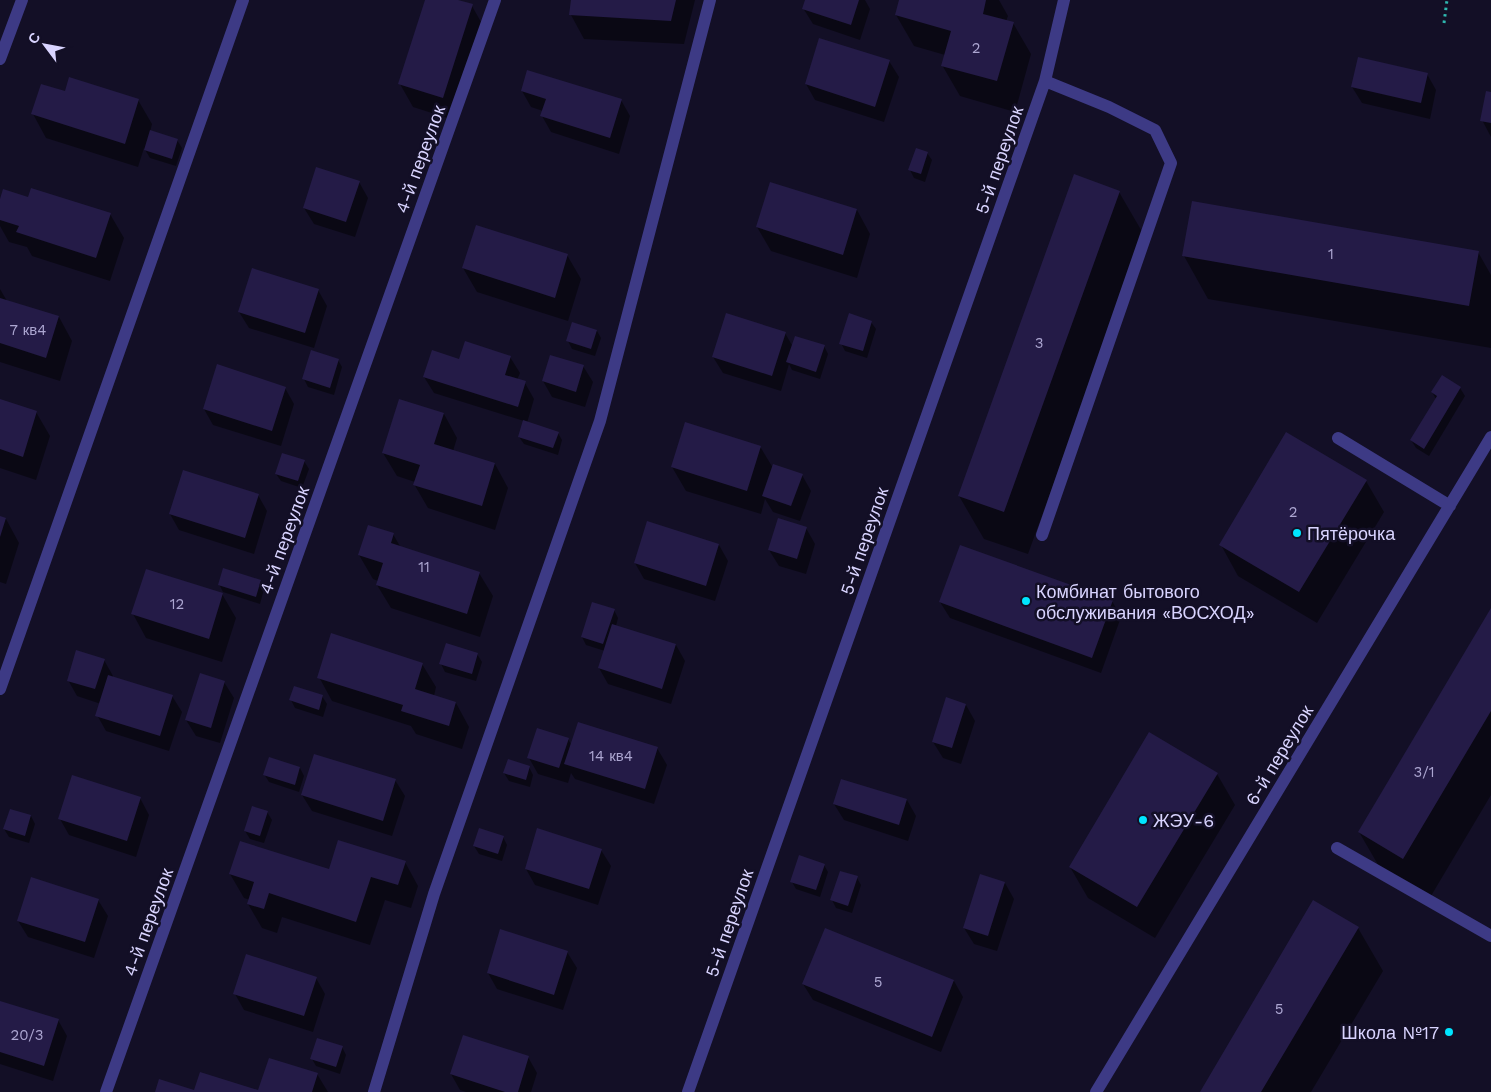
<svg xmlns="http://www.w3.org/2000/svg" width="1491" height="1092" viewBox="0 0 1491 1092" font-family="'Work Sans',sans-serif">
<style>
.shadow{fill:#0007}
.building{fill:#241b47}
.lines{fill:none;stroke-linecap:round;stroke-linejoin:round}
.path{stroke:#2fb8b0;stroke-width:3;stroke-dasharray:2.5 4;stroke-linecap:butt}
.minor{stroke:#3d3a85;stroke-width:12}
.poi-dot{fill:#00e5ff;stroke:#130f26;stroke-width:2}
.labels{text-anchor:middle;dominant-baseline:central;stroke-width:5;stroke-linejoin:round;paint-order:stroke}
.number-label{font-size:15px;fill:#aca6d1}
.street-label{font-size:18px;fill:#d9d4ff;stroke:#130f26}
.poi-label{font-size:18px;fill:#d9d4ff;stroke:#130f26;text-anchor:start}
</style>
<rect width="100%" height="100%" fill="#130f26"/>
<path class="shadow" d="M426 0H454L472 6 485 29 457 121 413 107 400 84Z
M572 0H695L684 44 584 39 571 15Z
M806 0H865L870 9 860 40 813 24 803 8Z
M901 0H999L1008 16 1006 21 1013 23 1031 54 1015 112 960 96 942 65 945 55 914 46 896 15Z
M889 61 899 77 884 122 815 100 806 84Z
M528 71 621 100 630 116 619 154 551 132 542 116 543 111 531 107 522 91Z
M1427 74 1436 90 1430 119 1362 103 1352 87Z
M66 93 138 100 152 124 150 132 177 140 182 148 176 166 150 158 144 148 138 167 46 138 33 114Z
M1491 93V137L1482 120Z
M927 153 932 160 925 182 914 178 910 170Z
M359 182 368 198 355 237 314 224 304 208Z
M771 183 857 210 870 234 857 278 771 251 757 227Z
M1119 192 1144 235 1028 554 984 539 959 496Z
M28 199 110 214 124 238 110 281 32 256 27 247 9 242 0 226V203Z
M1478 252 1491 275V348L1208 299 1184 256Z
M567 255 581 279 568 321 477 292 463 268Z
M0 289 7 301 59 317 72 341 60 381 0 362Z
M318 290 327 306 314 348 249 328 239 312Z
M871 322 876 329 867 358 845 351 841 343Z
M597 331 601 338 595 356 572 349 568 341Z
M785 333 793 347 824 346 828 354 820 379 792 370 789 364 781 391 723 373 713 357Z
M510 357 520 373 517 380 525 383 534 399 527 423 558 433 562 440 558 455 524 444 519 437 524 421 434 393 424 377 460 360Z
M338 360 342 367 334 395 308 387 304 379Z
M583 366 593 382 585 407 552 397 543 381Z
M1442 377 1460 388 1465 396 1429 456 1416 448 1411 440 1436 399 1432 392Z
M285 388 294 404 281 446 213 425 204 409Z
M399 400 444 414 457 438 453 451 495 464 508 488 495 530 428 508 414 484 415 482 397 476 383 453Z
M0 401 36 412 50 436 36 480 0 468Z
M686 424 761 448 773 468 802 475 811 491 800 521 773 512 765 499 761 514 686 491 672 467Z
M304 461 309 469 302 488 281 481 276 474Z
M1366 481 1384 512 1317 623 1238 576 1221 545Z
M258 495 267 511 254 554 179 530 170 514Z
M0 517 6 519 19 543 6 584 0 582Z
M806 528 815 544 806 574 779 566 769 550Z
M393 534 401 548 479 573 493 596 480 637 391 608 377 585 378 581 373 579 359 555Z
M719 545 728 561 715 601 644 579 635 563Z
M260 581 264 589 260 604 223 592 219 584Z
M222 594 236 618 222 662 146 638 133 614Z
M1112 601 1121 617 1101 673 950 618 940 602Z
M614 610 618 618 616 626 676 645 685 661 671 704 608 684 599 668 605 651 586 645 582 637Z
M1491 610V795L1428 901 1384 875 1359 832Z
M477 654 482 662 476 681 445 672 441 664Z
M104 660 113 676V678L172 696 182 712 169 751 106 731 97 715 101 704 77 696 68 680Z
M422 664 436 687 434 696 456 703 469 727 462 749 416 734 411 726 332 701 319 677Z
M224 682 234 698 220 743 196 736 186 720Z
M322 696 327 704 323 717 295 708 291 700Z
M966 705 975 721 961 764 943 758 933 742Z
M568 739 572 746 657 748 667 765 654 804 575 779 571 773 568 783 538 774 529 758Z
M529 767 533 775 530 787 509 781 504 773Z
M300 768 304 776 299 792 269 782 264 774Z
M1217 774 1235 805 1155 938 1088 898 1070 867Z
M395 780 405 796 392 836 312 811 302 795Z
M842 780 907 800 916 816 908 841 844 820 834 804Z
M140 798 149 815 136 857 69 835 60 819Z
M10 810 31 816 35 824 29 843 9 837 4 829Z
M267 812 272 820 264 843 250 839 245 831Z
M503 837 507 845 502 861 479 854 474 846Z
M601 850 611 866 598 905 535 885 526 869Z
M405 862 418 886 411 908 385 900 370 945 282 917 277 933 262 928 248 904 250 900 244 898 230 874 330 871Z
M824 865 828 872 820 897 796 889 792 882Z
M857 878 861 885 852 913 836 908 832 900Z
M1005 883 1014 899 997 951 974 944 964 928Z
M98 900 108 916 94 958 28 937 18 921Z
M1358 928 1383 971 1311 1092H1201Z
M825 930 954 981 963 997 941 1052 813 1000 803 984Z
M567 952 577 968 563 1010 497 989 488 973Z
M316 978 325 994 313 1032 244 1010 235 994Z
M0 1002 58 1020 67 1036 53 1081 0 1064Z
M342 1047 346 1055 340 1074 316 1066 312 1059Z
M528 1057 537 1073 531 1092H466L460 1090 451 1074Z
M317 1074 328 1092H157H259Z"/>
<path class="building" d="M425 0H458L473 4 443 98 398 84Z
M571 0H676L671 21 569 15Z
M805 0H859L851 25 802 9Z
M899 0H986L983 14 1014 22 997 81 941 66 951 31 895 15Z
M819 38 890 60 875 107 805 84Z
M1358 57 1428 73 1421 103 1351 87Z
M527 70 622 99 610 138 540 116 546 99 521 91Z
M69 77 139 99 125 144 31 114 41 84 65 91Z
M1486 91 1491 92V123L1480 121Z
M150 130 178 139 172 159 144 150Z
M916 148 928 152 921 174 908 170Z
M316 167 360 181 346 222 303 208Z
M1074 174 1120 191 1004 512 958 496Z
M770 182 857 209 843 255 756 227Z
M31 188 111 213 96 258 16 232 19 226 0 220V199L3 189 28 197Z
M1192 201 1479 251 1469 306 1182 256Z
M476 225 568 254 555 298 462 268Z
M252 268 319 289 305 333 238 312Z
M0 298 59 316 46 358 0 343Z
M726 313 786 332 772 376 712 357Z
M849 313 872 321 863 351 839 344Z
M572 322 597 330 591 349 566 341Z
M795 336 825 345 816 372 786 362Z
M465 341 511 356 505 375 526 381 518 407 423 377 432 350 459 359Z
M311 350 339 359 330 388 302 379Z
M550 355 584 365 576 392 542 381Z
M217 364 286 387 272 431 203 409Z
M1442 375 1461 387 1424 449 1410 440 1437 396 1431 392Z
M0 399 37 411 23 457 0 449Z
M399 399 444 413 434 444 495 463 482 506 413 485 420 465 382 453Z
M523 420 559 432 553 448 518 437Z
M685 422 761 446 747 491 671 467Z
M1286 432 1367 480 1299 592 1219 545Z
M282 453 305 460 298 481 275 474Z
M773 464 803 474 791 506 762 496Z
M183 470 259 494 245 538 169 514Z
M0 516 6 518 0 537Z
M778 518 807 527 797 559 768 550Z
M647 521 719 544 706 586 634 563Z
M368 525 394 533 391 543 480 572 467 614 376 585 383 563 358 555Z
M960 545 1113 600 1092 658 939 602Z
M223 568 261 580 256 597 218 585Z
M146 569 223 593 209 639 131 614Z
M592 602 615 609 603 644 581 637Z
M1491 608V711L1403 859 1358 832Z
M612 624 676 644 662 689 598 668Z
M331 633 423 663 415 689 456 702 449 726 401 711 403 705 317 678Z
M446 643 478 653 472 674 439 664Z
M76 650 105 659 95 689 67 681Z
M200 673 225 681 211 728 185 720Z
M108 675 173 695 160 736 95 716Z
M294 686 323 695 319 710 289 700Z
M946 697 966 704 952 748 932 742Z
M578 722 658 747 645 789 564 764Z
M537 728 569 738 559 768 527 758Z
M1149 732 1218 773 1137 907 1069 867Z
M314 754 396 779 383 821 301 795Z
M269 757 300 767 295 785 263 775Z
M508 759 530 766 526 780 503 773Z
M72 775 141 797 127 841 58 819Z
M841 779 907 799 899 825 833 804Z
M252 806 268 811 260 836 244 831Z
M10 809 31 815 25 836 3 829Z
M479 828 504 836 498 854 473 846Z
M537 828 602 849 589 889 525 869Z
M338 840 406 861 398 885 371 877 356 922 269 893 264 909 247 904 254 882 229 874 240 841 329 869Z
M799 855 825 864 816 890 790 882Z
M840 871 858 876 848 906 830 900Z
M980 874 1005 882 988 936 963 928Z
M31 877 99 899 85 942 17 921Z
M1313 900 1359 927 1261 1092H1200Z
M825 928 954 980 932 1037 802 984Z
M500 929 568 951 554 995 487 973Z
M246 954 317 977 304 1016 233 994Z
M0 1001 59 1019 44 1066 0 1052Z
M463 1035 529 1056 518 1092H505L450 1074Z
M317 1038 343 1046 336 1067 310 1059Z
M269 1058 318 1073 312 1092H155L159 1079 194 1090 200 1072 258 1090Z"/>
<g class="lines">
<path class="path" d="M1444 23 1447 0"/>
<path class="minor" d="M0 59 22 0
M1338 438 1450 506
M1042 535 1171 163 1155 130 1109 107 1045 81
M0 689 243 0
M1337 848 1491 936
M106 1092 495 0
M374 1092 434 894 600 421 710 0
M688 1092 1045 81 1064 0
M1096 1092 1491 437"/>
</g>
<g class="poi-dot">
<circle cx="1297" cy="533" r="5"/>
<circle cx="1026" cy="601" r="5"/>
<circle cx="1143" cy="820" r="5"/>
<circle cx="1449" cy="1032" r="5"/>
</g>
<g class="labels">
<g class="number-label">
<text x="976" y="48">2</text>
<text x="1331" y="254">1</text>
<text x="28" y="330">7 кв4</text>
<text x="1039" y="343">3</text>
<text x="1293" y="512">2</text>
<text x="424" y="567">11</text>
<text x="177" y="604">12</text>
<text x="611" y="756">14 кв4</text>
<text x="1424" y="772">3/1</text>
<text x="878" y="982">5</text>
<text x="1279" y="1009">5</text>
<text x="27" y="1035">20/3</text>
</g>
<g class="street-label">
<text transform="translate(420 159) rotate(-70)">4-й переулок</text>
<text transform="translate(999 160) rotate(-71)">5-й переулок</text>
<text transform="translate(284 540) rotate(-70)">4-й переулок</text>
<text transform="translate(864 541) rotate(-71)">5-й переулок</text>
<text transform="translate(1279 755) rotate(-59)">6-й переулок</text>
<text transform="translate(148 922) rotate(-70)">4-й переулок</text>
<text transform="translate(729 923) rotate(-71)">5-й переулок</text>
</g>
<g class="poi-label">
<text x="1307" y="533">Пятёрочка</text>
<text x="1036" y="591">Комбинат бытового<tspan x="1036" dy="21">обслуживания «ВОСХОД»</tspan></text>
<text x="1153" y="820">ЖЭУ-6</text>
<text x="1439" y="1032" text-anchor="end">Школа №17</text>
</g>
</g>
<g transform="translate(45 45) rotate(302)" stroke="#130f26" stroke-width="4" paint-order="stroke">
<path d="M0-4L9 19L0 12L-9 19Z" fill="#d9d4ff"/>
<text y="-8" font-size="14" font-weight="bold" text-anchor="middle" fill="#d9d4ff">С</text>
</g>
</svg>
